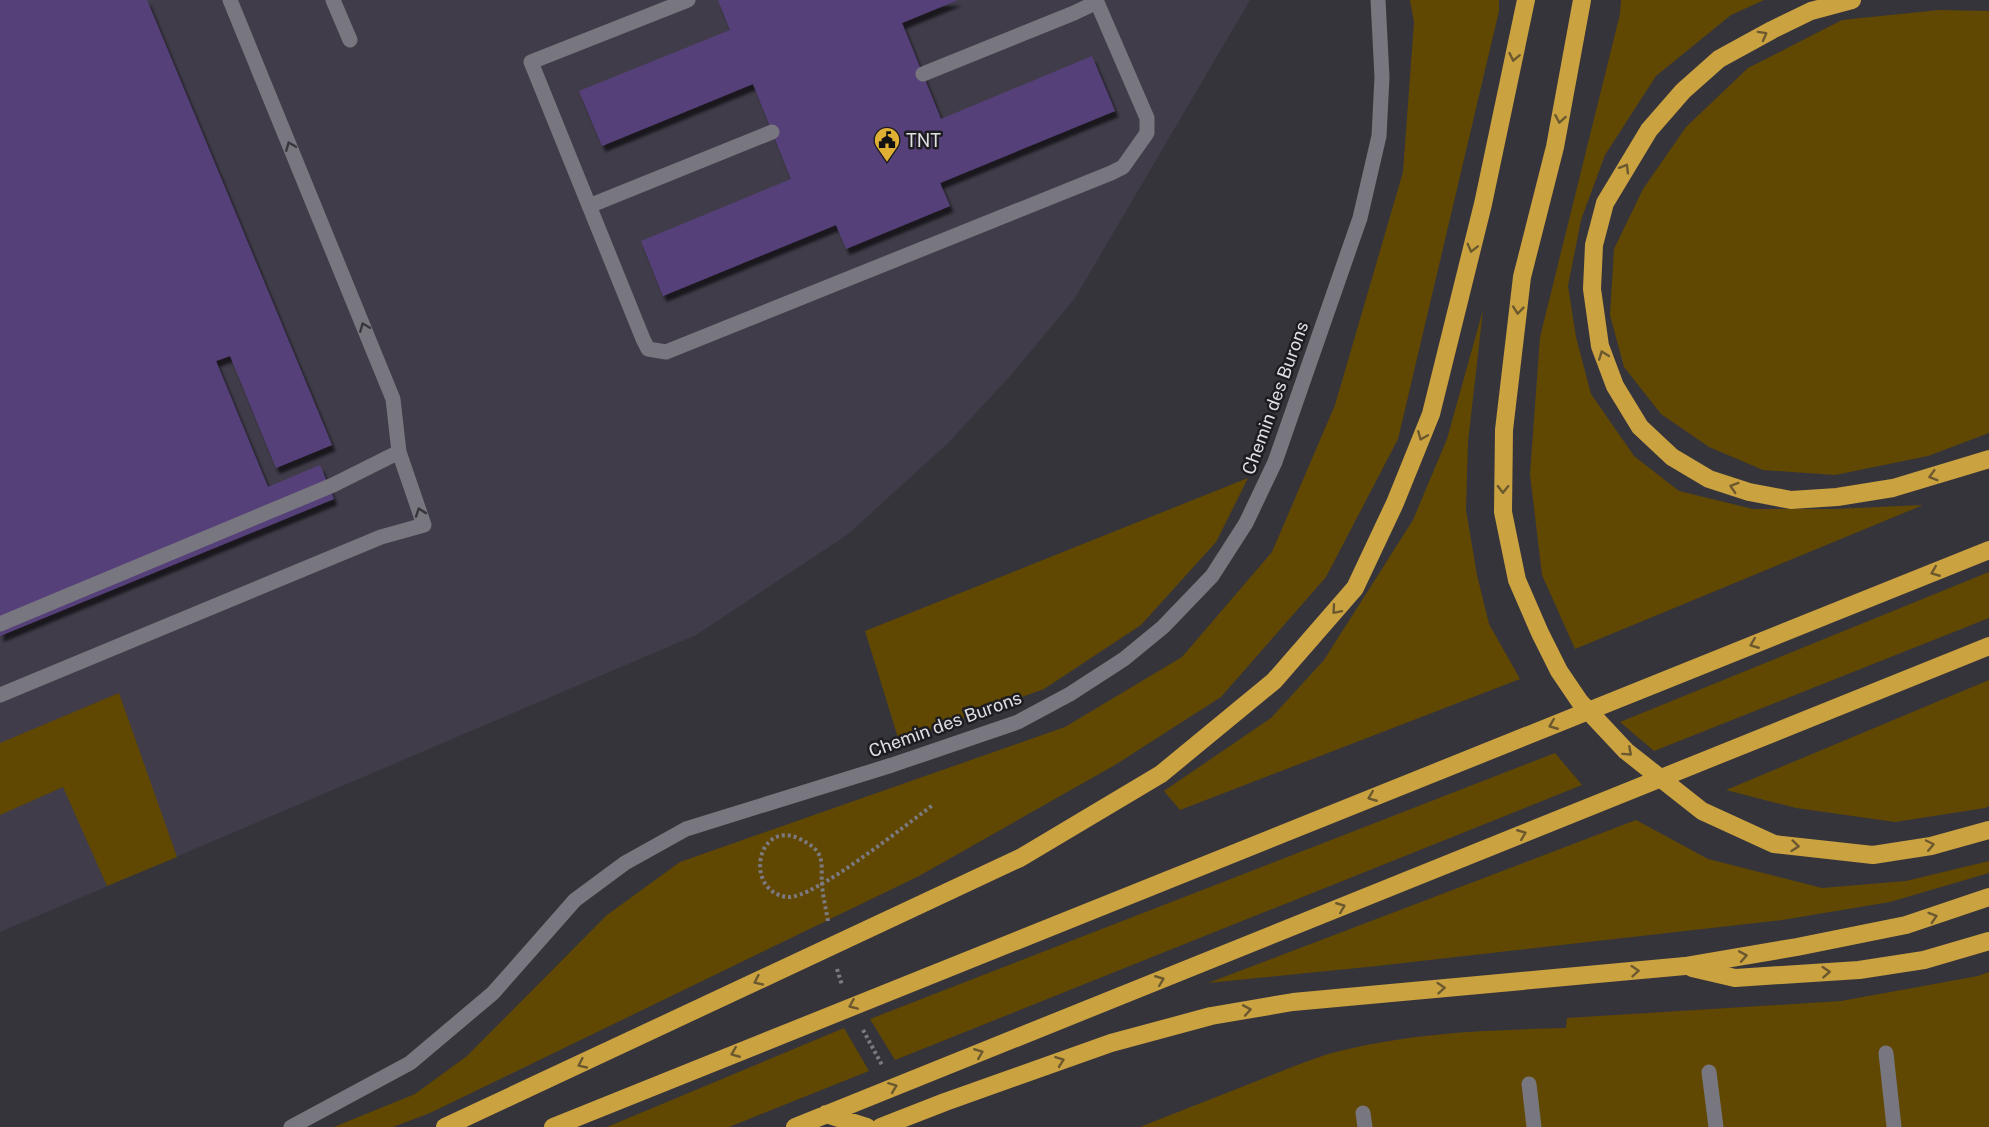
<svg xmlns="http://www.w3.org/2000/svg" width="1989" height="1127" viewBox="0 0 1989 1127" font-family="'Public Sans',sans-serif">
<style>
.built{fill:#403c49}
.green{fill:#604802}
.building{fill:#56407a;filter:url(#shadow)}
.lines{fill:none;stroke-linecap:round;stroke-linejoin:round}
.path{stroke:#7c7a80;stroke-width:4;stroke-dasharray:3 3;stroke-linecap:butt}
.service{stroke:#78767e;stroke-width:15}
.minor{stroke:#78767e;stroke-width:15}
.motorway{stroke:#cba240;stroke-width:18}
.oneway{stroke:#6b582e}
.oneway2{stroke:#38373c}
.labels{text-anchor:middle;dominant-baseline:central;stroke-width:5;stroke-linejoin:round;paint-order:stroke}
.poi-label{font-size:18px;fill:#e1dfe4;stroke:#1d1c20;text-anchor:start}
.street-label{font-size:18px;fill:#e1dfe4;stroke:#1d1c20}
</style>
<defs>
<filter id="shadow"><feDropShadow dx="3.5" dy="6" stdDeviation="1.5" flood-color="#0009"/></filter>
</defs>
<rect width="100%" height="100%" fill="#36343b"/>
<path class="built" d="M0 0H1250L1075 298 1011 375 948 443 847 535 696 635 0 932Z"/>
<path class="green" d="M1410 0H1499V11L1398 439 1326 577 1221 697 1115 765 919 876 430 1113 393 1127H334L415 1094 467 1056 607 915 680 862 1065 727 1182 657 1272 552 1335 405 1403 172 1414 22Z
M1621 0H1764L1731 15 1656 76 1605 155 1581 220 1568 286 1576 337 1591 394 1634 456 1679 491 1753 509H1834L1923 505 1575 649 1542 575 1530 474 1540 337 1620 14Z
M1939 10 1989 11V433L1928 456 1835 475 1763 470 1709 447 1661 414 1624 367 1610 315 1614 249 1643 189 1686 127 1748 68 1842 20Z
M1483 310 1468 442 1466 510 1477 575 1489 624 1520 679 1180 810 1164 791 1271 718 1324 660 1413 520 1447 439Z
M1248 478 1216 542 1141 625 1044 689 899 741 865 631Z
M1989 572V618L1654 751 1620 722Z
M1989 680V806L1985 808 1895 822 1796 808 1726 790Z
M119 693 177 857 107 886 63 787 0 815V743Z
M1555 753 1582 785 895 1060 870 1019Z
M1636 820 1708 859 1822 888 1906 881 1989 861V873L1890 902 1782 920 1377 966 1208 983Z
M1989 972V1127H1140C1182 1110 1225 1094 1267 1077 1292 1067 1318 1056 1344 1050 1417 1032 1492 1030 1566 1028L1567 1018 1841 1001 1978 976Z
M844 1028 869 1071 729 1127H607Z"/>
<path class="building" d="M0 0H147L332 445 276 468 230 356 216 361 268 487 320 465 334 499 0 636Z
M718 0H958L902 23 941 119 1092 56 1115 111 940 183 950 206 846 249 836 225 663 296 641 241 791 179 753 84 602 146 579 91 730 30Z"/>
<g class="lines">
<path class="path" d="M828 921C826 909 823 897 822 885 821 876 823 865 820 857 817 848 809 844 800 839 757 818 743 891 787 897 813 900 908 823 933 805
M837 969 842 985
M863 1030 882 1065"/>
<path class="service" d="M333 0 350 40
M688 0 531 62 643 339 648 349 666 352 1111 173 1123 167 1147 133V118L1096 0
M923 74 1074 13 1097 2
M589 206 772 132
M0 624 333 485 399 452
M0 695 381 537 424 525 399 452 393 399 230 0
M1886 1053 1894 1127
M1709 1072 1716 1127
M1529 1084 1534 1127
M1363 1113 1365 1127"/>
<path class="minor" d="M291 1127 410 1063 493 993 575 900 625 863 686 829 892 765 1018 722 1070 694 1124 659 1163 627 1212 576 1246 523 1275 462 1360 218 1379 136 1382 77 1378 0"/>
<path class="motorway" d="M1582 0 1555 147 1522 277 1504 430 1503 512 1517 580 1540 633 1559 671 1580 702 1626 751 1702 811 1774 844 1873 855 1931 846 1989 830
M1852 0 1811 11 1772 30 1719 59 1683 91 1649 130 1605 203 1594 245 1592 289 1600 346 1615 386 1640 427 1672 457 1709 479 1749 492 1791 500 1837 497 1893 488 1989 459
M1692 968 1735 978 1859 970 1924 960 1989 941
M826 1114 867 1127
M445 1127 1020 858 1161 774 1274 681 1355 588 1395 503 1431 414 1483 204 1526 0
M553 1127 1989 550
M795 1127 1989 646
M881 1127 945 1102 1111 1043 1211 1016 1293 1002 1685 966 1797 947 1906 925 1989 897"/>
</g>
<defs><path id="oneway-chevron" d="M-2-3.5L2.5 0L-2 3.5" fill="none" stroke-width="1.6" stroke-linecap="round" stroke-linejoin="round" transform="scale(1.5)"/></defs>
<g class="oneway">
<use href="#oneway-chevron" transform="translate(1763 35) rotate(-29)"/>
<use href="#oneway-chevron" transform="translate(1514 57) rotate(102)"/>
<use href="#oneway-chevron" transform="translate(1560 119) rotate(100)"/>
<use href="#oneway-chevron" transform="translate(1625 168) rotate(-59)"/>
<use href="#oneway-chevron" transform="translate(1472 248) rotate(104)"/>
<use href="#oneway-chevron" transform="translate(1518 310) rotate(96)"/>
<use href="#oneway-chevron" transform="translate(1603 355) rotate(-110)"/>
<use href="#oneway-chevron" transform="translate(1422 436) rotate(112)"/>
<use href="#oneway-chevron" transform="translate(1933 476) rotate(164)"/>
<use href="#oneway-chevron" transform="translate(1734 487) rotate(-162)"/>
<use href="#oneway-chevron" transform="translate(1503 489) rotate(91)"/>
<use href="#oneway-chevron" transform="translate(1935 572) rotate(158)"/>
<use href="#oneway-chevron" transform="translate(1336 610) rotate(131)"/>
<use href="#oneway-chevron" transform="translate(1754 644) rotate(158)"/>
<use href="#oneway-chevron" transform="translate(1553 725) rotate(158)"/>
<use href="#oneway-chevron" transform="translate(1628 752) rotate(42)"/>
<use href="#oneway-chevron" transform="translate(1372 797) rotate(158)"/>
<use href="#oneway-chevron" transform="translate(1522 834) rotate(-22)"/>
<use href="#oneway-chevron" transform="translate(1930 845) rotate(-12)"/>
<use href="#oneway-chevron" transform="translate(1795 846) rotate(6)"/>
<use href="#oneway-chevron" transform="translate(1341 907) rotate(-22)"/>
<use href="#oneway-chevron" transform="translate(1933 917) rotate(-18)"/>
<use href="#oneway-chevron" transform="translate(1743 956) rotate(-10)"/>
<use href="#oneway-chevron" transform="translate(1635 971) rotate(-5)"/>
<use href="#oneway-chevron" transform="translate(1826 972) rotate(-4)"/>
<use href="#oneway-chevron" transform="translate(1160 980) rotate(-22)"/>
<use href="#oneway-chevron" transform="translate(758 981) rotate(155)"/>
<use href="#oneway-chevron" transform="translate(1441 988) rotate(-5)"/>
<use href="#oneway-chevron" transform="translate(853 1005) rotate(157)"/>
<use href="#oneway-chevron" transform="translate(1247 1010) rotate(-10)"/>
<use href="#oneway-chevron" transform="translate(735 1053) rotate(158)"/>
<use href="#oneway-chevron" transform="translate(979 1053) rotate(-22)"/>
<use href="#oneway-chevron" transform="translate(1060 1061) rotate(-20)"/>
<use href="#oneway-chevron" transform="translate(582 1064) rotate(155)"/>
<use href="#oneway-chevron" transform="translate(893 1087) rotate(-21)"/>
</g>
<g class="oneway2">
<use href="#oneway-chevron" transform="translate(290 146) rotate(-112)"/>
<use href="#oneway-chevron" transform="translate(364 327) rotate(-112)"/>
<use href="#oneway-chevron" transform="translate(420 512) rotate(-109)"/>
</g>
<defs>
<g id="civic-pin" transform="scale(1.35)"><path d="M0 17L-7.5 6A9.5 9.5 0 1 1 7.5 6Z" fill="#e0b034" stroke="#1d1c20"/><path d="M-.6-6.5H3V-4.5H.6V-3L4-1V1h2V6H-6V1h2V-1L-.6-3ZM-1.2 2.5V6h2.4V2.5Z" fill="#111"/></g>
</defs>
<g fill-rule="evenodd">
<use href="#civic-pin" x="887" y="140"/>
</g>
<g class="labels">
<g class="poi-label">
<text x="906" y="140">TNT</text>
</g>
<g class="street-label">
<text transform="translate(1275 398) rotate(-70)">Chemin des Burons</text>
<text transform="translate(945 724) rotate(-20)">Chemin des Burons</text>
</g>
</g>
</svg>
